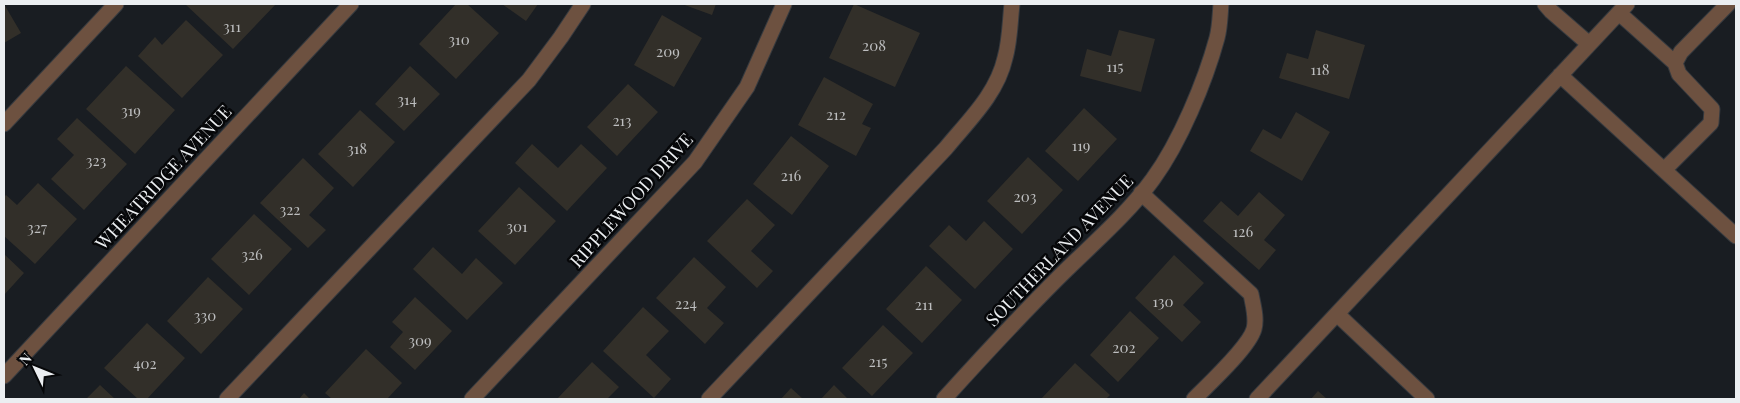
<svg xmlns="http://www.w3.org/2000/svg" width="1740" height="403" viewBox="0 0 1740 403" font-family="'Playfair Display',serif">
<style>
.building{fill:#322f29}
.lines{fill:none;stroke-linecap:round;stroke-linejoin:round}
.minor-casing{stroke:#363a3f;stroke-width:17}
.minor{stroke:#6d5140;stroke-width:15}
.labels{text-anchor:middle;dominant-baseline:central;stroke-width:5;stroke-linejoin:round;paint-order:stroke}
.number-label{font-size:15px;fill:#bdbebf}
.street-label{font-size:18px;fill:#ebeef1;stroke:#060709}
</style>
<rect width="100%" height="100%" fill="#191d22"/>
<path class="building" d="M4 4 21 33 4 43Z
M185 4H276L233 49Z
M456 4H467L499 33 456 79 419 44Z
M502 4H538L526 21Z
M682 4H716L712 15Z
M854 4 920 33 895 87 829 58Z
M662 15 702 38 674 87 634 65Z
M186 20 223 55 182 98 138 56 155 37 162 45Z
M1119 30 1155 39 1141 92 1080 76 1087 49 1111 56Z
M1316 30 1365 45 1349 99 1279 78 1287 53 1308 59Z
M126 66 175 110 135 154 86 109Z
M410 66 440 94 404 131 375 104Z
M824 77 873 104 862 124 871 128 856 156 798 125Z
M628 84 658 112 617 156 587 127Z
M1084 108 1117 139 1078 181 1045 151Z
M360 110 395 142 353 187 318 154Z
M1296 112 1330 132 1302 181 1250 151 1263 129 1281 139Z
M77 118 127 164 84 210 51 179 74 155 57 139Z
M791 136 829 166 792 215 753 184Z
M532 144 558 168 581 144 607 168 567 211 515 163Z
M1028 157 1063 190 1022 234 987 201Z
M303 158 334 188 309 215 326 230 308 248 260 203Z
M38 183 77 219 35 264 4 236V197L6 195 17 205Z
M519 187 556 221 515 265 478 231Z
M1259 192 1285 215 1264 240 1276 250 1259 270 1203 221 1221 201 1238 216Z
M747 199 775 225 751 251 773 271 757 288 707 241Z
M254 214 292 249 249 295 211 259Z
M984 221 1013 249 975 289 929 246 949 225 966 241Z
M433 247 462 274 476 258 503 283 467 320 413 269Z
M4 254 24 273 4 295Z
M1174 255 1204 283 1183 305 1201 322 1182 342 1135 298Z
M694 257 726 287 707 308 724 323 705 344 656 298Z
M926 266 962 300 922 343 886 309Z
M208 277 243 309 201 354 167 321Z
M415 297 452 331 415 370 390 347 403 332 392 322Z
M643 307 669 331 646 355 671 379 654 398 603 351Z
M1130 311 1159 338 1118 382 1090 355Z
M147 323 185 358 147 399H138L104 368Z
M883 325 913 353 872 396 842 368Z
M366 349 402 383 387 399H332L325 393Z
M592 362 619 387 607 399H557Z
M1075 363 1110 395 1106 399H1041Z
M100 385 115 399H86Z
M834 385 848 399H821Z
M791 388 803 399H781Z
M1318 391 1327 399H1311Z
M304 393 310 399H299Z"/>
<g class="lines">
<g class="minor-casing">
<path id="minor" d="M1545 4 1551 11 1589 44
M1619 13 1675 63
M1560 75 1736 236
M4 124 116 4
M1664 170 1711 123 1712 109 1679 74 1675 63 1681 52 1728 4
M1141 193 1251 294C1253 305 1257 318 1254 329 1249 347 1209 384 1194 399
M1337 314 1427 399
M4 376 351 4
M227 399 529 80 561 37 583 4
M472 399 695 162 747 87 784 4
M709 399 946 148C968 121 997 94 1005 58 1010 41 1010 21 1012 4
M944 399C981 358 1019 317 1058 278 1090 246 1127 215 1153 179 1180 142 1205 82 1217 38 1220 27 1220 15 1221 4
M1257 399 1627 4"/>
</g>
<use href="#minor" class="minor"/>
</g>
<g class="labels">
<g class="number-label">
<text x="232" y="26">311</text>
<text x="459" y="39">310</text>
<text x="874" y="45">208</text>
<text x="668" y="51">209</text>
<text x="1115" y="66">115</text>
<text x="1320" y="69">118</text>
<text x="407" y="99">314</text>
<text x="131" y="110">319</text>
<text x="836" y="114">212</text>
<text x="622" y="120">213</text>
<text x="1081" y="145">119</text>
<text x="357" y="148">318</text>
<text x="96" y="160">323</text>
<text x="791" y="175">216</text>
<text x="1025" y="196">203</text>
<text x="290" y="209">322</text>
<text x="517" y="226">301</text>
<text x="37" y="227">327</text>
<text x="1243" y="231">126</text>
<text x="252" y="254">326</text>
<text x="1163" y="301">130</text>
<text x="686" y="303">224</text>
<text x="924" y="304">211</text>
<text x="205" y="315">330</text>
<text x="420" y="340">309</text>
<text x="1124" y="347">202</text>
<text x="878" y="361">215</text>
<text x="145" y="363">402</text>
</g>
<g class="street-label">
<text transform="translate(163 177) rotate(-47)">WHEATRIDGE AVENUE</text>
<text transform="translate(631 200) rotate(-48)">RIPPLEWOOD DRIVE</text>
<text transform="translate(1059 250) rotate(-46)">SOUTHERLAND AVENUE</text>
</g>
</g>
<rect width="1740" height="403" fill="none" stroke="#ebeef1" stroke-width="10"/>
<g transform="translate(35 368) rotate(313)" stroke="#060709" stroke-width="4" paint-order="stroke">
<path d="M0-4L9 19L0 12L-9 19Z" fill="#ebeef1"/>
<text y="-8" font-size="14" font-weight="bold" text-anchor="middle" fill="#ebeef1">N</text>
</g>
</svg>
